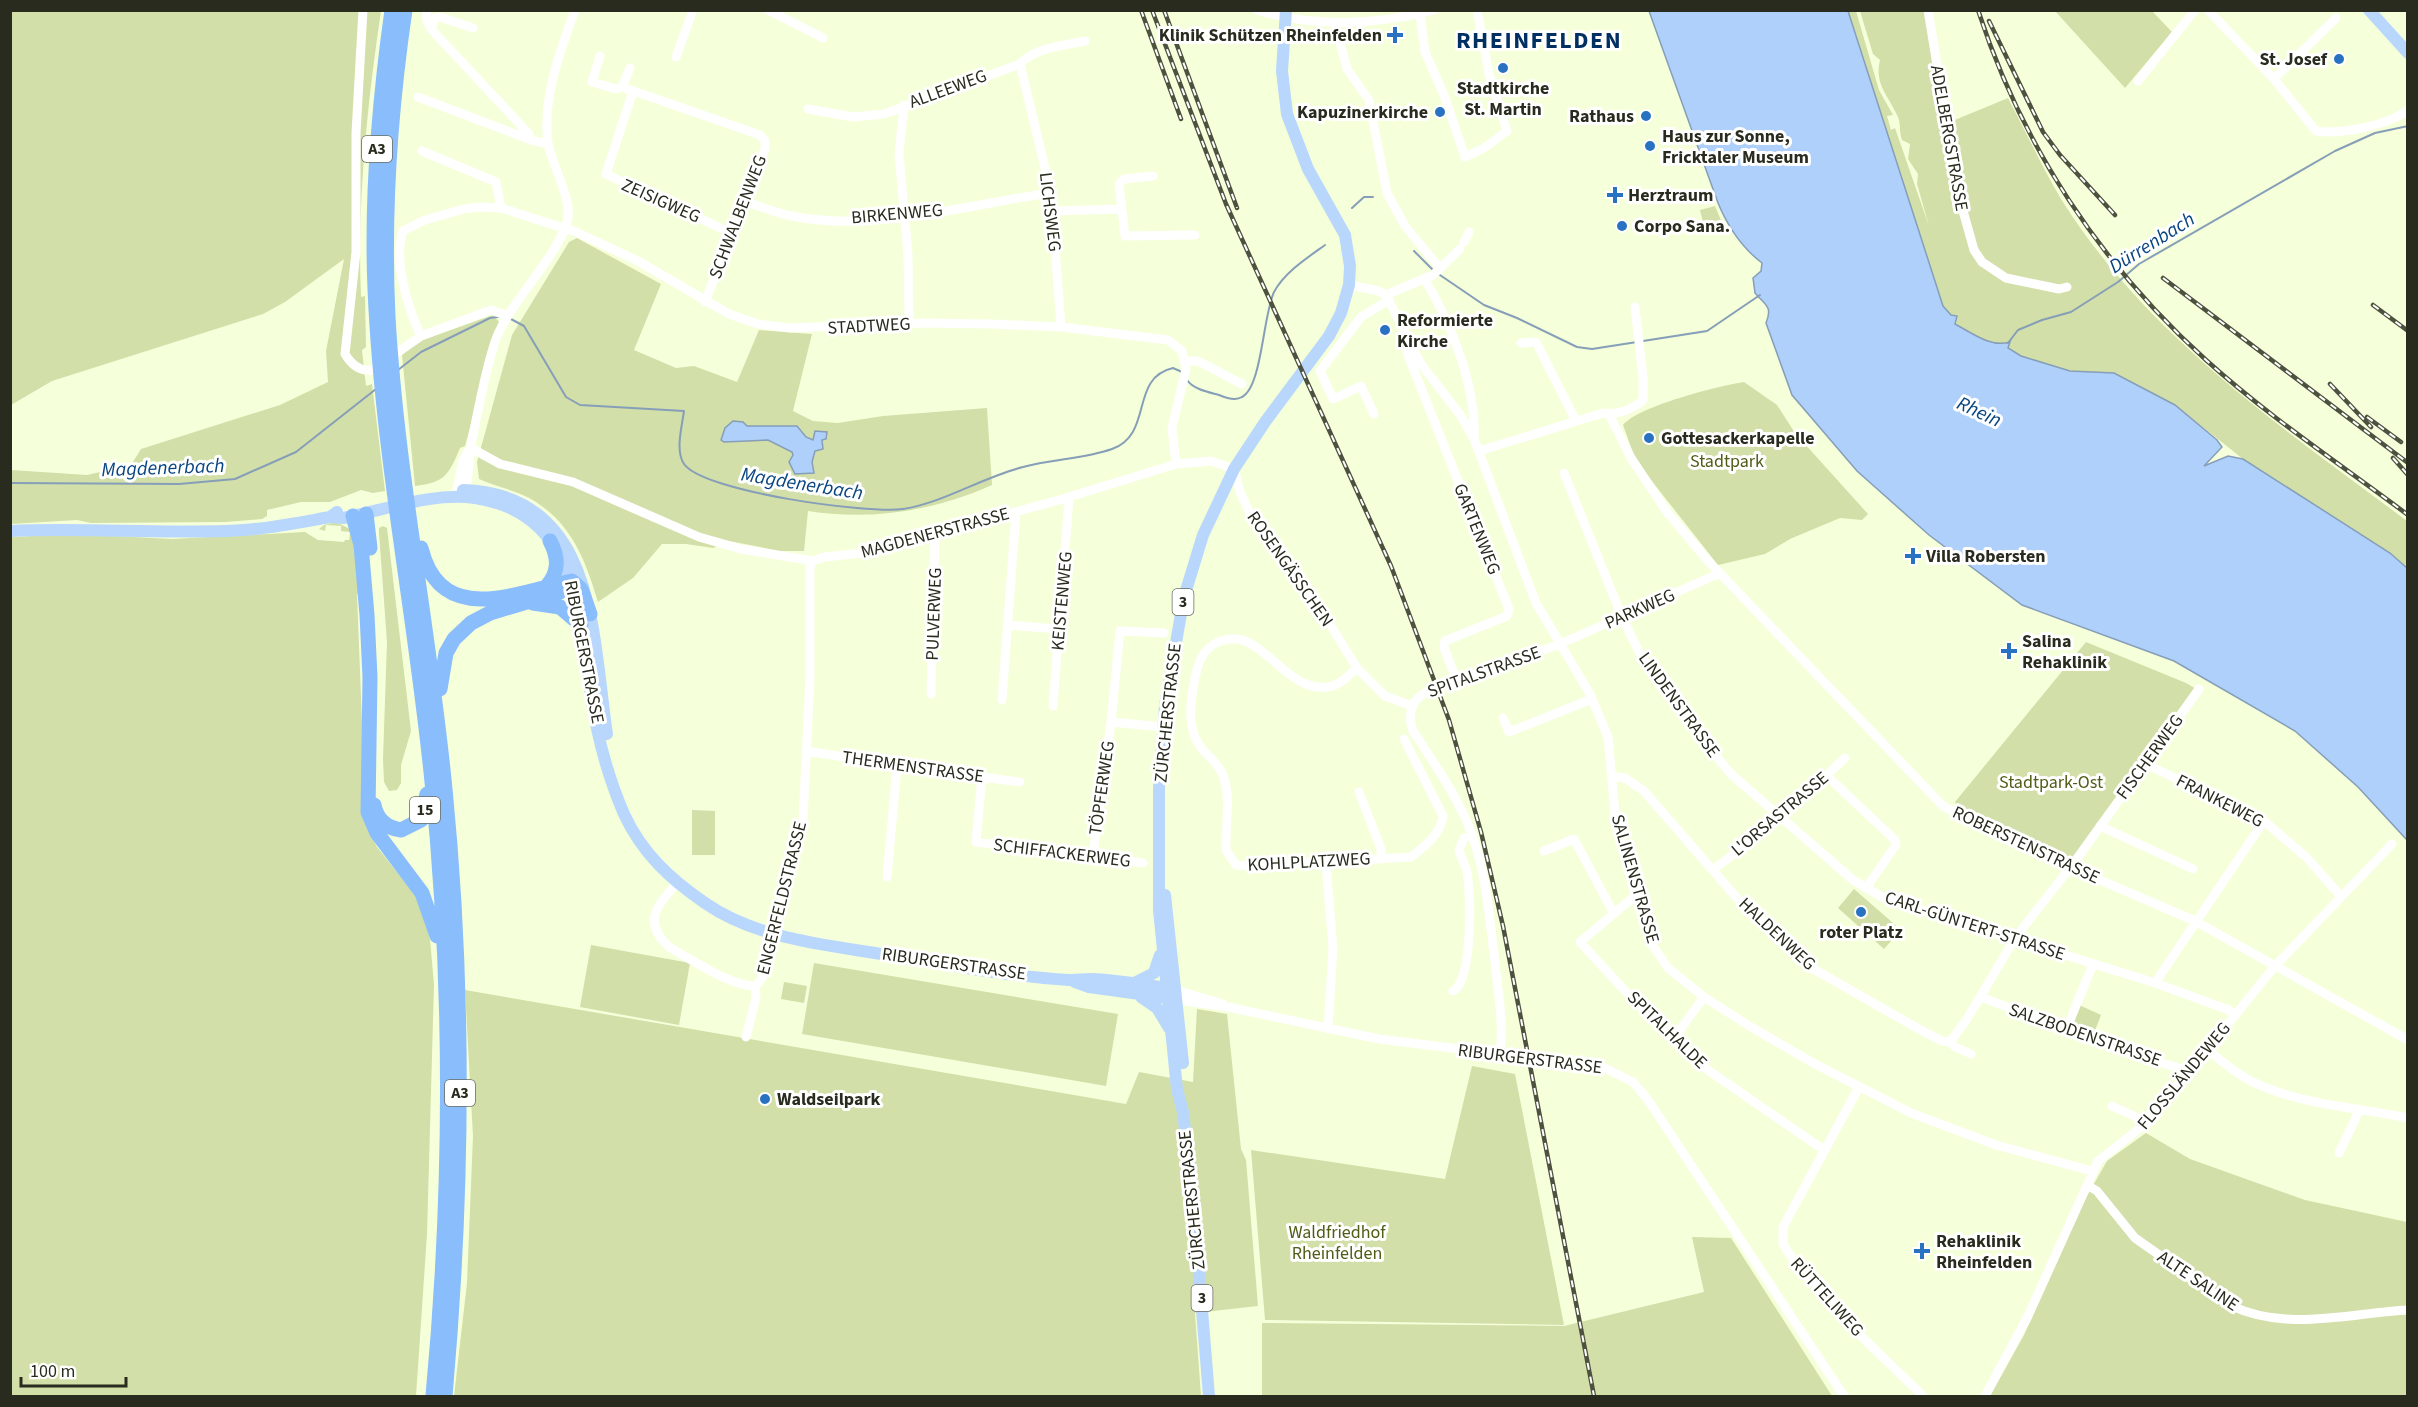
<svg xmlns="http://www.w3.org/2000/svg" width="2418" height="1407" viewBox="0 0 2418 1407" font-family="'Source Sans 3',sans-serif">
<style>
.green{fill:#d3dfa9}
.water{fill:#aed0fa;stroke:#869eb8;stroke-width:1.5}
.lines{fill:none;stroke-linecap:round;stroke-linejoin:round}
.stream{stroke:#869eb8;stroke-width:2}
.minor{stroke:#fff;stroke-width:9}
.major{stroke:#b9d7fd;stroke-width:12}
.highway{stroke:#8abdfc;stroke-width:15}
.rail-casing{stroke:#4d513f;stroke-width:4.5}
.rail{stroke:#fff;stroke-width:2;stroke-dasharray:7;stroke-linecap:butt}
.poi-dot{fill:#2971c1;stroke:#fff;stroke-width:2}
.labels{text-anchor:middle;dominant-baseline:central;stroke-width:6;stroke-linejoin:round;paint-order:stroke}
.shield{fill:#fff;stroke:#686b61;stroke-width:1.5}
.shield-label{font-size:16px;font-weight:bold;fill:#282b1d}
.poi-label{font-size:18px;font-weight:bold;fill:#282b1d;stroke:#fff;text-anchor:start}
.street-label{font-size:18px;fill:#282b1d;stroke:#fff}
.park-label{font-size:18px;fill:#515d16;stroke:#fff}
.water-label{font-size:20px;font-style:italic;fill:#084480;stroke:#fff}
.district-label{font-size:24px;font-weight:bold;letter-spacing:1.5px;fill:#002f61;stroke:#fff}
</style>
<rect width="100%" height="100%" fill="#f5ffd9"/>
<path class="green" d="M11 11H381C367 105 357 202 361 297L365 296 366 347 362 350 366 386 372 384 385 491 373 493 361 490 330 502H301L267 510V516L262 519 226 522 91 523 77 520 11 524V470L87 475 131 465 141 449 280 405 328 382 326 351 344 259 285 302 263 314 52 381 11 405Z
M1848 11H1856L1879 90 1893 115 1887 116 1891 130 1895 128 1929 226 1917 184 1918 174 1908 159 1910 144 1902 140C1899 132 1901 124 1898 117 1888 95 1874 84 1880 60L1873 54 1860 11H1925L1959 210 1977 252 1962 203 1950 122 2008 98C2026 132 2042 167 2061 199 2147 336 2281 427 2407 521V568L2390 553 2243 459 2175 405 2114 373 2070 371 2021 356 2008 348 2009 342C1993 346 1971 336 1957 325 1952 321 1948 312 1943 307Z
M2055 11H2152L2172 32 2125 88Z
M1715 206 1723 225 1705 230 1700 210Z
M577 238 661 284 634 350 676 368 694 366 737 382 759 330 812 334 793 411 813 421 838 423 883 416 987 408 992 485C934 511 871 521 808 511L804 551H780L729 541 713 548 686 544H662L633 578 598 602C586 562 573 526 536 502 518 490 498 488 479 479L477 462 512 335 569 242Z
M493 315 499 322 465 446 460 448C449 474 445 483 415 486L402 355 417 342Z
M1744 382 1777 405 1795 433 1868 514 1862 520 1840 518 1790 539 1765 554 1718 565 1636 461 1623 425C1639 406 1718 386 1744 382Z
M336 522 350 529 353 534 361 593 357 594 366 825 377 847 420 901 430 939 434 985 427 1234 416 1396H11L10 537 76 534 172 539 305 532 318 540 344 542 345 540H349L350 532 341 531V526L326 525 325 531 319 529 324 525Z
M383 526 387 528 411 731 401 765V783L397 790 389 791 384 782 383 759 387 642 379 533V528Z
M2086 642 2186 683 2196 689 2073 859 1958 810 1955 802Z
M692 810 715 811V855H692Z
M1854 889 1901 930 1884 949 1838 908Z
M591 945 690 963 679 1025 580 1007Z
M814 963 1118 1014 1106 1086 802 1034Z
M784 982 807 986 804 1003 781 999Z
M465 990 1126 1104 1139 1072 1193 1082 1197 1009 1227 1014 1241 1149 1246 1160 1258 1306 1195 1313 1201 1396H454L467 1283 473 1136Z
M2077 1004 2101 1015 2093 1036 2072 1028Z
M1472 1066 1515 1074 1564 1325 1265 1320 1251 1150 1445 1179Z
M2146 1133 2190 1159 2305 1200 2407 1222V1396H1990L2024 1335 2084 1201 2107 1161Z
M1692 1237 1731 1238 1832 1396H1262V1323L1564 1326 1704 1292Z"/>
<path class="water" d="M1649 11H1848L1943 306 1951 315 1957 316 1955 324C1972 333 1991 348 2010 342L2008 348 2021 356 2070 371 2114 373 2175 405 2217 440 2222 447 2204 466 2228 456 2243 459 2390 553 2407 568V840L2358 787 2295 731 2174 661 2022 605 1929 535 1857 471 1792 395 1766 323C1773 306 1765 305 1755 293L1753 278 1761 271 1762 263C1741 247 1728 227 1718 203Z
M733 421 743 422 747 426H797L806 437 813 440 815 431 827 432 826 439 822 440 823 449 815 451 812 462 814 473 795 474 789 462 793 455 792 452 768 440 724 442 721 440 725 428Z"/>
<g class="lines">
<path class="stream" d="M1352 208 1364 197H1373
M1414 251 1433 270
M1437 273 1484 305 1517 318 1577 347 1592 349 1637 342
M509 318 524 326 566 397 580 405 684 411C682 426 675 451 684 464 704 492 868 514 903 509 943 503 983 477 1023 467 1052 459 1084 459 1112 449 1154 434 1129 378 1173 368L1182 372
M1643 341 1707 331 1760 295
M2008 343 2018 330 2042 320 2071 312 2118 282 2139 264 2335 151 2375 133 2408 126
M398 370 421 352 490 318 498 317
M1187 380C1193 389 1208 392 1219 395 1226 398 1236 401 1242 397 1262 387 1263 315 1274 292 1285 272 1307 258 1325 245
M10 483 179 484 235 479 296 452 376 389"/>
<path class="minor" d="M363 10 356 133V252L345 354C351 364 359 372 372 370L421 336 491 310 508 316
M427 10 426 18 431 29 529 134 531 140
M768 10 823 38
M1257 10C1314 28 1377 25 1434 10
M1928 10 1958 193 1974 250 1982 262 2006 278 2059 289 2067 287
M2208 10 2274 79 2316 131C2340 135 2388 125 2408 110
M1420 14 1425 52 1444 95 1465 157 1484 148 1507 131 1489 74 1477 10
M1335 23 1347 69 1369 100 1387 193 1405 226 1439 267
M431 29 435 18 440 17 473 28
M600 56 592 82 616 89 622 87 630 68
M676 57 693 10
M1020 64 1051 193 1061 327
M2274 79 2336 18
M2138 81 2195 10
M622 87 760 135 765 141V149L705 302
M633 91 606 174 731 233
M418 97 531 140 548 144
M904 105 899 154 908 254 909 324
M808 109 853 117 884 114 1020 64C1033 48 1066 45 1085 41
M422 151 496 182 501 208
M1153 176 1124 179 1119 184 1125 236 1195 235
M744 201C760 206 776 213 792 216 876 233 968 204 1051 193
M1053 211 1121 209
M1464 242 1469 232
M1425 280C1451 322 1477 389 1474 439
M1349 285 1379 291 1386 295 1421 364 1461 416 1474 439 1536 603 1590 694 1608 737 1616 824 1626 863 1650 942 1668 968 1704 997 1751 1027 1815 1064 1911 1113 1996 1145 2092 1171
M1386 295 1433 275 1460 249
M421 336C408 309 393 260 403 231L425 220 464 209 479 207 501 208 576 232 638 261 729 314 758 324 790 328 924 323 991 324 1061 327 1168 340 1182 351 1186 369 1172 428 1176 464
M1407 343V353L1509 609 1507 616 1445 641 1444 648 1457 681
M1521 343 1536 342 1576 421
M1185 361H1198L1242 384
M1374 414 1361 386 1333 399 1320 371 1361 317 1389 300
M1609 414 1631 458 1667 512 1709 562 1943 806 2019 845 2195 921 2408 1040
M471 448 500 464 573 482 699 537 741 549 813 561 824 557 874 552 1069 497 1176 464 1211 461 1234 469 1240 492 1253 520 1280 558 1310 592 1357 668 1385 696 1412 706
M1479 451 1603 413C1616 416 1633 409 1643 400V377L1635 307
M1564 473 1622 617 1645 664 1691 726 1731 774 1853 880 1884 898 2155 983 2229 1010 2234 1015
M457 490 463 460 469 450
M465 490C470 475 468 460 471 445 478 412 485 370 496 339 511 300 561 253 568 218 571 197 552 165 548 143 542 99 560 51 575 10
M1007 625 1059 629
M1357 668C1348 676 1339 686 1327 687 1283 693 1261 623 1218 642 1201 650 1197 666 1194 683 1190 704 1187 731 1202 749 1210 758 1220 765 1224 778 1231 801 1225 826 1226 850L1236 865 1249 866 1411 857C1425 846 1441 834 1443 816L1404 739
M931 694 935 535
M1002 700 1016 512
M1053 706 1069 497
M1503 718 1509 732 1592 699
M1111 722 1163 727
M807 751 905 767 1020 782
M2146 764 2264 821 2307 858 2340 895
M982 776 976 842 1143 863
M1613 776 1625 778 1644 791 1736 897 1810 967 1917 1028 1942 1041 1950 1042 1955 1047 1971 1054
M1827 776 1895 840 1896 845 1866 888
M1359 792 1381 849V859
M2100 826 2193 869
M1544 851 1574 839 1613 912
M1093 854 1111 722 1120 631 1164 633
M1326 863 1333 949 1328 1029
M1714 869 1781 818 1845 758
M887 877 897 766
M678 882C658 905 641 921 669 947 687 957 738 991 757 985L762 978 803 820 810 679V567L813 561
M1636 895 1580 942 1628 994 1702 1066 1824 1150
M2155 983 2264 821
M1176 990 1223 1004
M1453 991C1473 982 1471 893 1467 872 1465 864 1461 858 1459 850L1464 838 1472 835
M1981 997 2128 1053 2189 1071
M1177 1000 1228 1007 1379 1039 1603 1067 1633 1082 1648 1100 1844 1396
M2066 1030 2093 964
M746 1037 756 998 755 986
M1673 1039 1704 997
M1950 1042 1967 1019 2015 938 2076 860 2199 689
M2206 1049C2221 1060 2235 1073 2251 1081 2299 1105 2356 1107 2408 1118
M1500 1053C1504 1023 1498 992 1495 962 1489 916 1486 865 1467 822 1453 790 1432 760 1413 731 1407 714 1411 700 1428 691L1560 644 1720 573
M1859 1087 1783 1227V1244L1789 1254 1861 1336 1923 1396
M2112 1106 2136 1117 2144 1126
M2339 1153 2360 1109
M2087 1185 2097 1191 2135 1238 2232 1306C2287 1332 2350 1313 2408 1310
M1985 1396 2028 1316 2098 1161 2149 1121 2275 966 2392 844"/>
<path class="major" d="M2369 10 2408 53
M463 490C597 494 592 635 607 734
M330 517 343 518C385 510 432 492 475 498 579 513 578 615 591 696 597 735 608 777 624 814 642 853 670 879 705 903 754 937 818 944 875 953 939 963 1004 976 1069 980 1076 980 1084 979 1091 979 1119 980 1147 985 1174 989
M10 531C88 527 166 535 244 530 273 528 302 522 330 517L337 512
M1165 895 1183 1063
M1075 982 1089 987 1176 999
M1136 982 1154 973 1160 955
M1141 997 1157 1008 1169 1028
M1209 1396 1193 1200 1183 1112 1177 1089 1159 910V789L1165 705 1184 597 1203 535 1234 469 1265 422 1329 336 1341 313 1349 285 1350 266 1345 235 1308 169 1287 114 1282 71 1286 10"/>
<path class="highway" d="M392 10C379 103 371 196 375 289 382 455 416 618 432 782 453 986 452 1192 433 1396
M405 10C390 112 383 214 388 317 397 475 430 632 445 789 465 991 463 1194 445 1396
M366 514 370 548
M353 516 361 545 367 615 370 677 368 812 377 833 422 893 437 936
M421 548C441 628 516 593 572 581L581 589 590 614
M547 586C559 572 559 558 550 541
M533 603 560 607 581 625
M440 689 446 653 454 639 471 623 490 613 560 592
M374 805C377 821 387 828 401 830L421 820 427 794"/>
<g class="rail-casing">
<path id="rail" d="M1141 10 1181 119
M1152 10 1226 204 1391 566 1449 720 1481 832 1503 926 1594 1396
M1164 10 1237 208
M1978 10C2022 146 2101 265 2206 360 2269 417 2340 464 2408 515
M1989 21 2043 132 2060 155 2115 215
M2163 278 2408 463
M2373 305 2408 331
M2330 384 2371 427
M2367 417 2401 442
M2393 458 2408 475"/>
</g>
<use href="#rail" class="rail"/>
</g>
<g class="poi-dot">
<path d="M1392 26h6v6h6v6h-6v6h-6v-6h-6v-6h6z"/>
<circle cx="2339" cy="59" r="6"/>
<circle cx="1503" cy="68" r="6"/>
<circle cx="1440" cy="112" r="6"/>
<circle cx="1646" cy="116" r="6"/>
<circle cx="1650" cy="146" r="6"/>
<path d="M1612 186h6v6h6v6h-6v6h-6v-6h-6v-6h6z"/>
<circle cx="1622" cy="226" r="6"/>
<circle cx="1385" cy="330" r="6"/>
<circle cx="1649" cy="438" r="6"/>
<path d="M1910 547h6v6h6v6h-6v6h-6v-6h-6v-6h6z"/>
<path d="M2006 642h6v6h6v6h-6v6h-6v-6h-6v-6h6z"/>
<circle cx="1861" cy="912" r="6"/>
<circle cx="765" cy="1099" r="6"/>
<path d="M1919 1242h6v6h6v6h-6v6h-6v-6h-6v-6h6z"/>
</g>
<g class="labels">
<g class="shield">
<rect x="362" y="136" width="30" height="26" rx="4.5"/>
<rect x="1172.5" y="589" width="21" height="26" rx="4.5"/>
<rect x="410" y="797" width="30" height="26" rx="4.5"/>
<rect x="445" y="1080" width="30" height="26" rx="4.5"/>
<rect x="1191.5" y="1285" width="21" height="26" rx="4.5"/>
</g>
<g class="shield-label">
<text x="377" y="149">A3</text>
<text x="1183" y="602">3</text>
<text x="425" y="810">15</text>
<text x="460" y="1093">A3</text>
<text x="1202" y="1298">3</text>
</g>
<g class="poi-label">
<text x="1382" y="35" text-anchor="end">Klinik Schützen Rheinfelden</text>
<text x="2327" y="59" text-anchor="end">St. Josef</text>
<text x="1503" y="88" text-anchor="middle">Stadtkirche<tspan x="1503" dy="21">St. Martin</tspan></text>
<text x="1428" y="112" text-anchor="end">Kapuzinerkirche</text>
<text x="1634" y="116" text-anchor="end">Rathaus</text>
<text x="1662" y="136">Haus zur Sonne,<tspan x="1662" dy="21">Fricktaler Museum</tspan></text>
<text x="1628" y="195">Herztraum</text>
<text x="1634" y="226">Corpo Sana.</text>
<text x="1397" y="320">Reformierte<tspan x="1397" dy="21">Kirche</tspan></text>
<text x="1661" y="438">Gottesackerkapelle</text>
<text x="1926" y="556">Villa Robersten</text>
<text x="2022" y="641">Salina<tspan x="2022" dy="21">Rehaklinik</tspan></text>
<text x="1861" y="932" text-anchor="middle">roter Platz</text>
<text x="777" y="1099">Waldseilpark</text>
<text x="1936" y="1241">Rehaklinik<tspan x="1936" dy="21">Rheinfelden</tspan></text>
</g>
<g class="street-label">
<text transform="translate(948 89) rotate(-20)">ALLEEWEG</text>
<text transform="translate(1949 138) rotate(80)">ADELBERGSTRASSE</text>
<text transform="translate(661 201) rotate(24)">ZEISIGWEG</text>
<text transform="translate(1050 212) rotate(83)">LICHSWEG</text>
<text transform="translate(897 214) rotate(-5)">BIRKENWEG</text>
<text transform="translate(738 217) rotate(-69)">SCHWALBENWEG</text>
<text transform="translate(869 326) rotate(-3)">STADTWEG</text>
<text transform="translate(1477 529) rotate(68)">GARTENWEG</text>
<text transform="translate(935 533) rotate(-15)">MAGDENERSTRASSE</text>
<text transform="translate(1290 569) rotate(55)">ROSENGÄSSCHEN</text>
<text transform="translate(1062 601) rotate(-85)">KEISTENWEG</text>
<text transform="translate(1640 609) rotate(-24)">PARKWEG</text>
<text transform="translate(934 614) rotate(-88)">PULVERWEG</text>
<text transform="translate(584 652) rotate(79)">RIBURGERSTRASSE</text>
<text transform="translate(1484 672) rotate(-20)">SPITALSTRASSE</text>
<text transform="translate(1679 705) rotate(54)">LINDENSTRASSE</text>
<text transform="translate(1168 713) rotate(-84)">ZÜRCHERSTRASSE</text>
<text transform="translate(2150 757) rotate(-54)">FISCHERWEG</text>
<text transform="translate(913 767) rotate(8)">THERMENSTRASSE</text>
<text transform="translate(1102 788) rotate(-82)">TÖPFERWEG</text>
<text transform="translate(2220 801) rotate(27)">FRANKEWEG</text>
<text transform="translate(1780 814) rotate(-40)">L'ORSASTRASSE</text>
<text transform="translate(2026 845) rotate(25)">ROBERSTENSTRASSE</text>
<text transform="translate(1062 853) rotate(7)">SCHIFFACKERWEG</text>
<text transform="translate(1309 862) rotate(-3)">KOHLPLATZWEG</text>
<text transform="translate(1635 879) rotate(74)">SALINENSTRASSE</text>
<text transform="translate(782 898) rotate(-76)">ENGERFELDSTRASSE</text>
<text transform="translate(1975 926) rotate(18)">CARL-GÜNTERT-STRASSE</text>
<text transform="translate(1777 934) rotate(43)">HALDENWEG</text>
<text transform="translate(954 964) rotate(8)">RIBURGERSTRASSE</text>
<text transform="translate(1667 1030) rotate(44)">SPITALHALDE</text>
<text transform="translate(2085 1035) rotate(19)">SALZBODENSTRASSE</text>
<text transform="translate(1530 1059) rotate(7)">RIBURGERSTRASSE</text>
<text transform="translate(2184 1076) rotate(-50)">FLOSSLÄNDEWEG</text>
<text transform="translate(1192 1200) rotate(-96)">ZÜRCHERSTRASSE</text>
<text transform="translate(2198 1281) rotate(34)">ALTE SALINE</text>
<text transform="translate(1827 1297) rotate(48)">RÜTTELIWEG</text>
</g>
<g class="park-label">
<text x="1727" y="461">Stadtpark</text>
<text x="2051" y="782">Stadtpark-Ost</text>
<text x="1337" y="1232">Waldfriedhof<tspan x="1337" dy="21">Rheinfelden</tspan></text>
</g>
<g class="water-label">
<text transform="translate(2152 243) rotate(-32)">Dürrenbach</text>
<text transform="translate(1979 412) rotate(25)">Rhein</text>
<text transform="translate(163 468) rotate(-2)">Magdenerbach</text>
<text transform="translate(802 484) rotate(9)">Magdenerbach</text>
</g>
<g class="district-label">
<text x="1539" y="40">RHEINFELDEN</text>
</g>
</g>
<rect width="2418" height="1407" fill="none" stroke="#282b1d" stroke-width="24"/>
<path d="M21 1377v9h105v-9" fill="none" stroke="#282b1d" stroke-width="3"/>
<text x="30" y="1377" font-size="18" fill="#282b1d" stroke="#ffffff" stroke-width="4.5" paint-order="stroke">100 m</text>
</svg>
